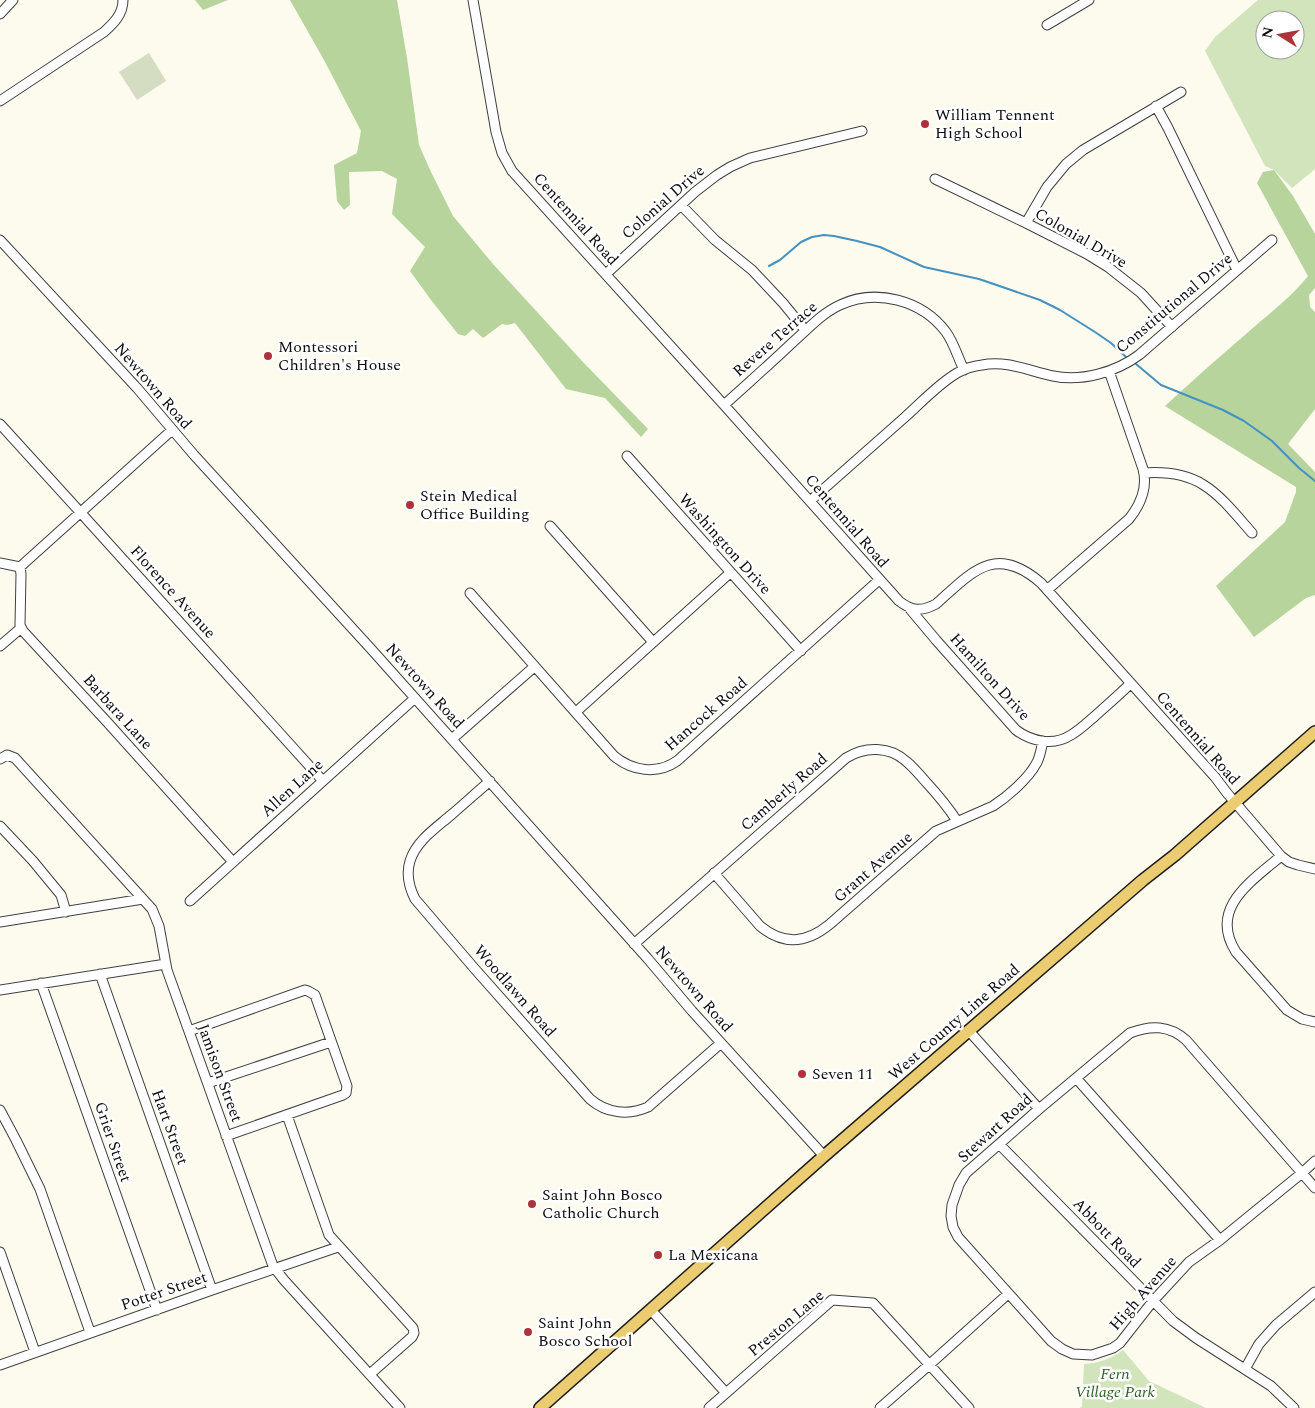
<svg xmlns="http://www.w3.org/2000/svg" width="1315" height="1408" viewBox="0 0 1315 1408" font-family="Spectral,serif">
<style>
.green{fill:#d1e4bb;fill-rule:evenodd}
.forest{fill:#b6d49b}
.cemetery{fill:#d4ddc1}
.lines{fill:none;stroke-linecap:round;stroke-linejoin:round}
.stream{stroke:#4591c0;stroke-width:2}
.minor-casing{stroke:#404040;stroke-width:11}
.major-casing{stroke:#1e1e1e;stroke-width:14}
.minor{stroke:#fff;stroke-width:9}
.major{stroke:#eccc70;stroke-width:11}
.poi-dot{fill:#af323a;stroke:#fff;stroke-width:2}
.labels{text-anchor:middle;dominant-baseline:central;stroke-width:5;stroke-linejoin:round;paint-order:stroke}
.poi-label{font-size:16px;fill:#0d0d0d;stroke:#fff;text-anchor:start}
.street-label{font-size:16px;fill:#0d0d0d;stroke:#fff}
.park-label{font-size:16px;font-style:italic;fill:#305e23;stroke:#fff}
</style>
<rect width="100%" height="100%" fill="#fdfaee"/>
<path class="green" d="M1258 0H1315V169L1292 188 1274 170 1265 166 1205 51 1215 37ZM1265 20H1295V50H1265Z
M1123 1350 1149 1381 1206 1408H1080L1082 1406 1084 1364C1099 1363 1111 1359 1123 1350Z"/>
<path class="forest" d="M195 0H228L203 10Z
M290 0H397L407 58 419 145 431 172 453 216 493 264 582 361 648 429 641 437 605 398 566 389 515 323 507 325 502 324 483 338 473 329 465 336 458 334 431 300 410 271 425 247 392 214 397 179 382 171 349 172 350 205 344 210 337 201 334 165 357 153 361 131 324 60Z
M1274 170 1293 196 1315 234V288L1309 295 1310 307 1315 312V409L1288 444 1315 472V595L1306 598 1254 637 1216 586 1285 522 1296 492V487L1165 406C1192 381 1219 357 1246 334 1267 315 1291 298 1308 276L1257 183 1263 172Z"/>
<path class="cemetery" d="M149 53 166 81 137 100 119 72Z"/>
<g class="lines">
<path class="stream" d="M769 266 780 260 801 242 812 237 824 235 834 236 857 241 880 247 924 267 979 279 1040 300 1060 310 1095 332 1111 343 1127 358
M1136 364 1161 385 1223 410 1244 421 1272 441 1299 468 1315 481"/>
<g class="minor-casing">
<path id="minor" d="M473 0 496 132 502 153 512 171 724 405 899 601C912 611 921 612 936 604 972 572 995 543 1041 583L1215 777 1227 793 1281 856 1289 862 1298 865 1315 869
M0 14 13 0
M1047 25 1089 0
M0 101 104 32C114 23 123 14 123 0
M1156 106 1168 128 1237 270
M935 179 1026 223 1087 254 1108 267 1141 293 1172 327
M681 205 715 240 752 270 783 303 805 330
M1026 223 1047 187 1066 164 1083 150 1181 92
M0 240 137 388 194 455 372 650 648 959 692 1011 824 1156
M606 274 695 192 717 175 730 167 750 158 862 131
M724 405C747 384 770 364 792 343 807 330 822 313 840 305 876 288 922 300 946 332 954 343 958 358 964 370
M0 424 81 513 323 781
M627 456 801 651
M1144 473C1201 469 1218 494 1252 533
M810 501C842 473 873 445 904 418 921 403 937 385 957 373 964 369 973 366 982 365 1007 360 1029 371 1053 376 1082 382 1116 372 1139 355L1272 240
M550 526 653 642
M0 563 20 567
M20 567 21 574 20 625 23 631 108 723 233 862
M20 567 172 430
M1047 590 1129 519C1141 504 1148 488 1143 469L1109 371
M470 593 614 756C632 771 657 775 677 761L879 580
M910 609 936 640 1016 730C1032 742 1054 746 1071 735 1080 730 1088 722 1095 716 1107 705 1119 695 1130 684
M0 646 21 628
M576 712 730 573
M452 739 534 667
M0 759 7 755 15 758 152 909 159 926 167 970 273 1266 284 1280 400 1408
M490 781C477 792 464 804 451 815 436 828 416 841 410 861 406 874 409 887 415 899L474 968 590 1099C606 1113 628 1116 648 1107L721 1043
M0 826 33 861 61 895 66 912
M1281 856C1252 881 1208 908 1236 952L1287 1010 1302 1019 1315 1022
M714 873 760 926C784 946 807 943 830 924L936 831 993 806C1007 797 1028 779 1036 764 1040 758 1041 749 1043 741
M190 901 415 698
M0 922 143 899
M634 944 846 758C865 746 890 746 907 762 914 768 920 775 926 782 937 794 948 807 957 821
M100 974 212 1290
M41 983 157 1310
M0 990 166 964
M189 1031 305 990 308 991 315 995 347 1086 346 1093 343 1095 226 1136
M969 1031 1039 1109
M1076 1078 1220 1240
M208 1083 331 1042
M0 1110 16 1140 40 1189 90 1332
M287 1115 329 1235 413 1328 414 1333 412 1337 370 1374
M999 1144 1173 1321 1196 1338 1271 1386 1294 1408
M1315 1161 1302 1173 1220 1240 1189 1262 1153 1301 1120 1343 1113 1348 1092 1355 1073 1354 1062 1349 1051 1341 958 1237 953 1227 951 1216 952 1205 959 1185 966 1173 1039 1109 1130 1033C1151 1025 1169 1025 1186 1040L1302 1173 1315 1188
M0 1252 35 1352
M651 1310 726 1393
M0 1365 212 1290 338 1247
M1245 1369 1259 1344 1276 1325 1315 1292
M709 1408 832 1300 873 1303 969 1408
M880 1408 929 1365 1008 1294"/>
</g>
<g class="major-casing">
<path id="major" d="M540 1408 824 1156 1143 880 1175 855 1315 732"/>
</g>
<use href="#minor" class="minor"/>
<use href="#major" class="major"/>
</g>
<g class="poi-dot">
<circle cx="925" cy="124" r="5"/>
<circle cx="268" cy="356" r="5"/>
<circle cx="410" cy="505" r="5"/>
<circle cx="802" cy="1074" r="5"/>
<circle cx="532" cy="1204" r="5"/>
<circle cx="658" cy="1255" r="5"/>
<circle cx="528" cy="1332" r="5"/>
</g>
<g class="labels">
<g class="poi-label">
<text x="935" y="115">William Tennent<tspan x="935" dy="18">High School</tspan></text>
<text x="278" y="347">Montessori<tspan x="278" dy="18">Children's House</tspan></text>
<text x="420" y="496">Stein Medical<tspan x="420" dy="18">Office Building</tspan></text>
<text x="812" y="1074">Seven 11</text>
<text x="542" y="1195">Saint John Bosco<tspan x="542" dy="18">Catholic Church</tspan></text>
<text x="668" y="1255">La Mexicana</text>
<text x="538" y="1323">Saint John<tspan x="538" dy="18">Bosco School</tspan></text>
</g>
<g class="street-label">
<text transform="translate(663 202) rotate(-41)">Colonial Drive</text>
<text transform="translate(576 219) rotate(48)">Centennial Road</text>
<text transform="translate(1081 238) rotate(30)">Colonial Drive</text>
<text transform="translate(1174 303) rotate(-40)">Constitutional Drive</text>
<text transform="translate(775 339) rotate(-41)">Revere Terrace</text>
<text transform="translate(153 386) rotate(49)">Newtown Road</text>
<text transform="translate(847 521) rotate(49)">Centennial Road</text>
<text transform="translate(725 544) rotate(48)">Washington Drive</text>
<text transform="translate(173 592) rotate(48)">Florence Avenue</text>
<text transform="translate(990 677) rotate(48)">Hamilton Drive</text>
<text transform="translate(425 686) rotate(48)">Newtown Road</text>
<text transform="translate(118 712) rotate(48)">Barbara Lane</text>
<text transform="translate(706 714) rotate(-41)">Hancock Road</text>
<text transform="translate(1198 738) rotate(49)">Centennial Road</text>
<text transform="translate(292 788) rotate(-42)">Allen Lane</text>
<text transform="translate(784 792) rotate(-41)">Camberly Road</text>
<text transform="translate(873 867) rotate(-41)">Grant Avenue</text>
<text transform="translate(694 989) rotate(49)">Newtown Road</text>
<text transform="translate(515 991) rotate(49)">Woodlawn Road</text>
<text transform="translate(954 1022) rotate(-41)">West County Line Road</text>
<text transform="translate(220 1073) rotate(70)">Jamison Street</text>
<text transform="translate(170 1127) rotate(70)">Hart Street</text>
<text transform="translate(995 1128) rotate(-42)">Stewart Road</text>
<text transform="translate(113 1142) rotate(71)">Grier Street</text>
<text transform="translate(1107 1233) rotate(46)">Abbott Road</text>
<text transform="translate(164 1291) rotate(-19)">Potter Street</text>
<text transform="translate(1143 1293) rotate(-49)">High Avenue</text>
<text transform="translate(786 1323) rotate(-40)">Preston Lane</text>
</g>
<g class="park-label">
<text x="1115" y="1374">Fern<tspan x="1115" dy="18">Village Park</tspan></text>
</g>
</g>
<g transform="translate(1280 35) rotate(281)"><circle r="24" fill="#ffffff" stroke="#9e9e9e"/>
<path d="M0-4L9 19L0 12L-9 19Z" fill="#af323a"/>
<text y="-8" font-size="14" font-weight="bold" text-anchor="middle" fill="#0d0d0d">N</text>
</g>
</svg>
